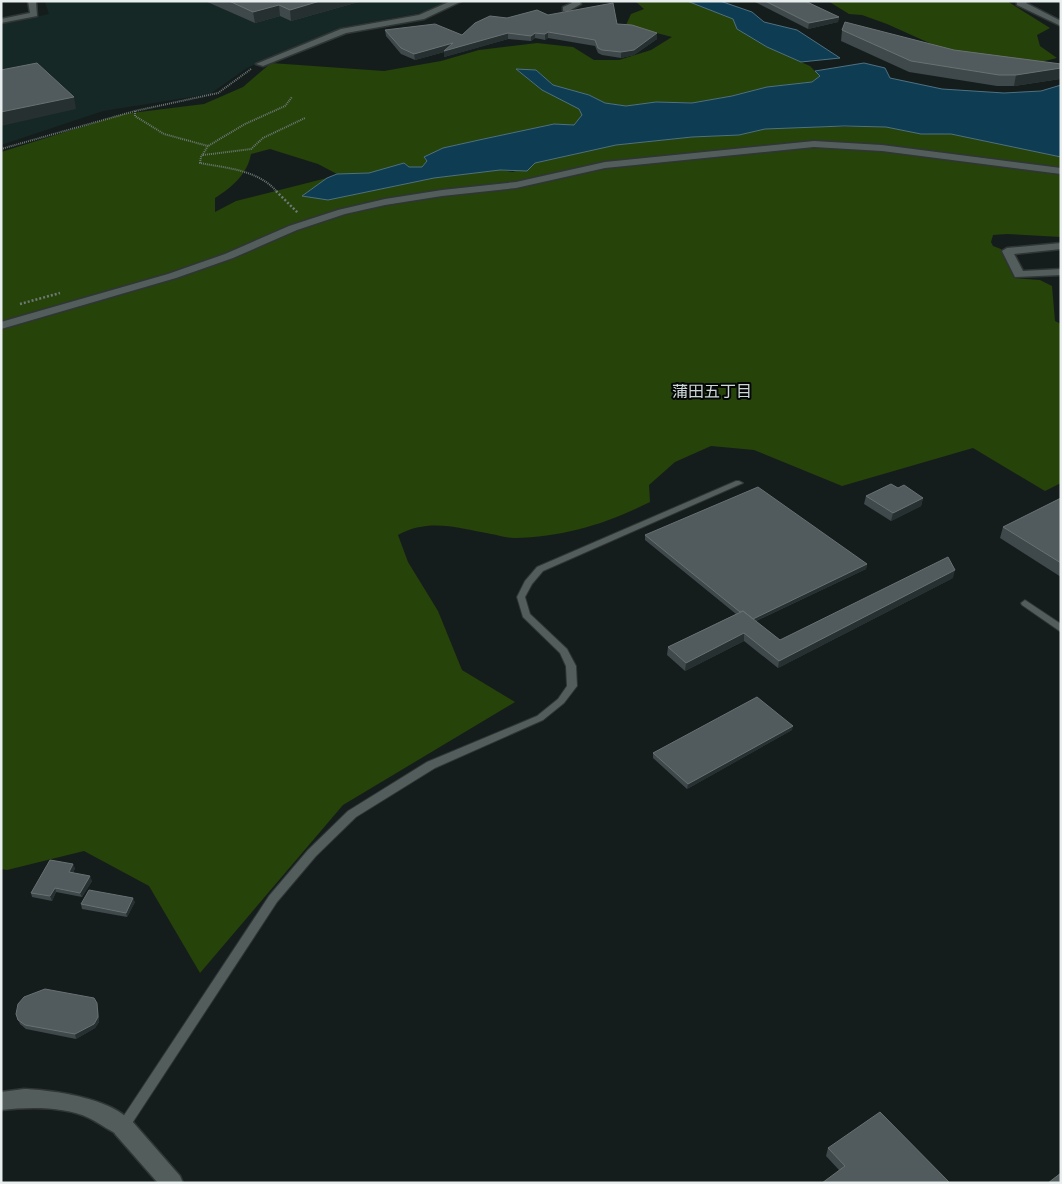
<svg xmlns="http://www.w3.org/2000/svg" width="1062" height="1184" viewBox="0 0 1062 1184" font-family="'Roboto Condensed','Noto Sans JP',sans-serif">
<style>
.built{fill:#162825}
.green{fill:#26430a}
.water{fill:#0d3c53;stroke:#4f7181}
.lines{fill:none;stroke-linecap:round;stroke-linejoin:round}
.lane-casing{stroke:#303535;stroke-width:2}
.street-casing{stroke:#303535;stroke-width:3}
.secondary-casing{stroke:#303535;stroke-width:3}
.path-far1{stroke:#707877;stroke-width:2;stroke-dasharray:1 1;stroke-linecap:butt}
.path{stroke:#707877;stroke-width:2.5;stroke-dasharray:2 2;stroke-linecap:butt}
.lane{fill:#535e5c;fill-rule:evenodd}
.street{fill:#535e5c;fill-rule:evenodd}
.secondary{fill:#535e5c;fill-rule:evenodd}
.wall{fill:#3f484a}
.shaded-wall{fill:#263030}
.building{fill:#515a5c;stroke:#697172}
.labels{text-anchor:middle;dominant-baseline:central;stroke-width:4;stroke-linejoin:round;paint-order:stroke}
.neighbourhood-label{font-size:16px;fill:#ccd8d6;stroke:#040706}
</style>
<rect width="100%" height="100%" fill="#141d1c"/>
<path class="built" d="M54 1H453L425 12 344 27 247 68 210 94 103 111 1 145V24L49 14 45 2Z"/>
<path class="green" d="M635 1H687L733 19 767 47 810 66 820 76 812 82 767 87 732 96 692 103 656 102 626 106 605 103 589 95 553 85 536 70H517L542 90 580 109 582 115 574 125 554 124 479 140 443 148 424 158 427 161 422 167H409L404 163 369 173 337 174 318 164 270 149 251 154C247 175 232 187 215 198V212L236 201 327 178 303 196 328 200 434 178 500 170 513 172 535 163 616 145 692 137 739 135 765 129 792 127H886L921 134H951L1061 157V237L1007 234 993 235 991 242 993 246 1001 249 1014 278 1040 280 1052 286 1055 321 1061 324V483L1045 491 973 448 842 486 754 450 711 446 675 462 649 485 650 502C606 524 564 537 514 538 506 538 498 535 491 534 458 528 429 518 398 535L408 562 438 611 462 670 515 702 343 805 200 973 149 886 84 851 7 870 1 869V152L123 114 204 104 243 87 271 63 384 71 441 61 479 50 537 43 573 47 594 60H619L651 50 672 37 626 25 631 14 644 9Z
M828 1H1007L1050 28 1037 35 1040 46 1057 58 1024 66 947 51 887 24 862 15 849 14Z"/>
<path class="water" d="M687 1H720L752 12 764 22 797 30 840 58 801 62 767 47 737 29 733 19Z
M864 63 885 68 890 78 942 89 1004 93 1041 91 1061 85V157L951 134H921L886 127 844 126 765 129 739 135 692 137 616 145 535 163 527 171 500 170 434 178 328 200 302 196 327 178 337 174 369 173 404 163 409 167H422L427 161 424 157 443 148 479 140 554 124 574 125 582 115 579 109 542 90 516 69 536 70 553 85 589 95 605 103 626 106 656 102 692 103 732 96 767 87 812 82 820 76 815 71Z"/>
<g class="lines">
<g class="lane-casing">
<path id="lane" d="M736 481H739L743 483 543 571 532 584 525 597 530 614 567 649 576 666 577 686 564 703 543 720 435 768 356 817 316 856 277 902 127 1131 123 1133 119 1131 117 1127 119 1123 269 896 308 850 348 811 427 762 537 716 558 699 567 686 566 666 560 653 523 617 517 597 525 581 537 567Z
M1025 600 1061 624V632L1022 605 1021 603Z"/>
</g>
<g class="street-casing">
<path id="street" d="M28 1H36L37 16 1 23V19L30 13Z
M451 1H462L424 19 346 33 263 66 256 64 341 29 419 15Z
M570 1H579L581 4 569 11H563V7L572 3Z
M1017 1H1029L1026 3 1061 21V26L1017 5Z
M814 141 882 145 1061 168V174L882 151 814 147 605 168 516 188 442 196 385 205 345 214 297 230 233 258 176 278 1 329V322L168 274 225 254 289 226 338 210 385 199 442 190 516 182 605 162Z
M1061 243V249L1014 254 1023 271 1061 269V275L1015 277 1002 251 1007 248Z
M24 1089C52 1090 121 1099 134 1127L131 1134 123 1137C111 1132 101 1124 89 1118 64 1106 28 1107 1 1110V1092Z"/>
</g>
<g class="secondary-casing">
<path id="secondary" d="M123 1117 131 1120 180 1176 183 1183H158L115 1134 112 1127 115 1120Z"/>
</g>
<path class="path-far1" d="M135 111V116L164 134 208 146
M1 149 135 111 218 93 251 69
M203 155 251 149 263 138 305 118
M277 192C259 170 226 168 200 163L201 157 208 146 245 124 285 106 292 97"/>
<path class="path" d="M276 191 298 213
M20 304 60 293"/>
<use href="#lane" class="lane"/>
<use href="#street" class="street"/>
<use href="#secondary" class="secondary"/>
</g>
<path class="wall" d="M205 1H362L291 21 280 16 255 23Z
M753 1H805L839 17 838 22 808 29Z
M548 15 617 24 657 39 634 55 621 58 602 55 598 53 595 46 548 38 545 40 535 38 531 41 508 39 444 57V52L415 60 401 54 386 36 385 30 462 35 507 18Z
M842 30 954 50 1061 64V74L1060 79 1014 86H997L909 72 841 41Z
M898 488 923 498 921 506 891 521 864 504 866 496Z
M1061 498V577L1000 538 1003 527Z
M645 535 867 564 866 569 756 621 780 640 953 578 778 668 744 641 685 671 667 655 668 647 736 614 645 540Z
M792 730 687 789 653 758V753Z
M75 868 73 873 92 881 82 897 56 892 52 901 32 897 31 893Z
M135 902 127 917 82 909 81 904Z
M98 1008 99 1022 95 1028 76 1039 26 1029 20 1024 16 1014Z
M828 1148 950 1183 839 1170 826 1156Z"/>
<path class="shaded-wall" d="M320 1H362L291 21 290 10Z
M279 5 280 16 255 23 253 12Z
M839 17 838 22 808 29 809 23Z
M548 32V38L545 40V34Z
M508 33V39L444 57V52L415 60 414 54 453 43Z
M535 33V38L531 41V36Z
M657 33V39L634 55 621 58V52Z
M1061 68 1060 79 1014 86 1016 75Z
M74 97 76 109 1 126V112Z
M923 498 921 506 891 521 893 513Z
M867 564 866 569 749 624 750 620Z
M955 570 953 578 778 668 779 661Z
M744 633V641L685 671 686 663Z
M793 726 792 730 687 789 688 784Z
M73 864 75 868 71 877 69 872Z
M90 876 92 881 82 897 80 893Z
M55 888 56 892 52 901 50 896Z
M133 898 135 902 127 917 126 913Z
M97 1003 98 1008 99 1022 95 1028 76 1039 75 1034Z"/>
<path class="building" d="M229 1H320L290 10 279 5 253 12Z
M765 1H805L839 17 809 23Z
M613 3 617 24 632 25 657 33 634 50 621 52 602 50 598 48 595 40 548 32 545 34 535 33 531 36 508 33 444 51 453 43 414 54 401 48 385 30 435 24 462 35 475 23 490 16 507 18 537 10 548 15Z
M845 22 954 50 1061 64V68L1016 75H999L911 61 842 30Z
M37 63 74 97 1 112V70Z
M891 484 898 488 904 485 923 498 893 513 866 496Z
M758 487 867 564 753 619 743 611 740 612 645 535Z
M1061 498V563L1003 527Z
M948 557 955 570 779 661 744 633 686 663 668 647 743 611 780 640Z
M757 697 793 726 688 784 653 753Z
M50 860 73 864 69 872 90 876 80 893 55 888 50 896 31 893Z
M89 890 133 898 126 913 81 904Z
M45 989 94 998 97 1003 98 1017 94 1024 75 1034 25 1025 18 1020 16 1014 18 1004 24 997Z
M880 1112 950 1183H822L845 1166 828 1148Z
M1061 1173V1183H1048Z"/>
<g class="labels">
<g class="neighbourhood-label">
<text x="712" y="391">蒲田五丁目</text>
</g>
</g>
<rect width="1062" height="1184" fill="none" stroke="#e8eeed" stroke-width="5"/>
</svg>
